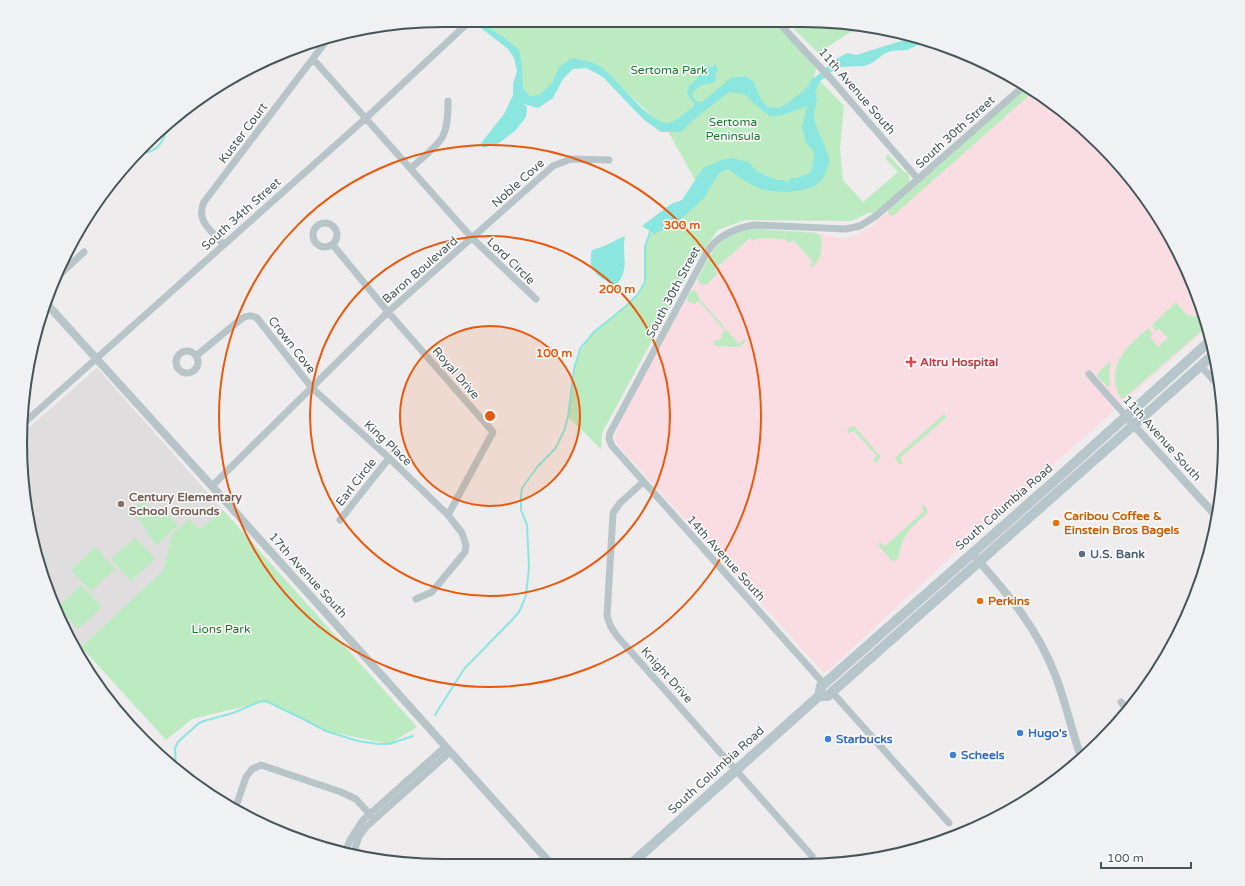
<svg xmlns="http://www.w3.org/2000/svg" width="1245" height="886" viewBox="0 0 1245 886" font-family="'Varela Round',sans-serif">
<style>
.education{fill:#e0ddde}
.medical{fill:#f9dde2}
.green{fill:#bcebc1}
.water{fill:#8be6df}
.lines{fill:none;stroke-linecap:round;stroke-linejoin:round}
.stream{stroke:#8be6df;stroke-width:2}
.minor{stroke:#b8c5c8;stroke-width:7}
.tertiary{stroke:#b8c5c8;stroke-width:8}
.secondary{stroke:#b6c6cb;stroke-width:10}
.ring{fill:none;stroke:#e8590c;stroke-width:2}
.health-dot{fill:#e0444e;stroke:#fff;stroke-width:1.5}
.education-dot{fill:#8d6e63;stroke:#fff;stroke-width:1.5}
.food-dot{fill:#e8710a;stroke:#fff;stroke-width:1.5}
.service-dot{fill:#5c6f8a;stroke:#fff;stroke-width:1.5}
.shop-dot{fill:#3f7fe0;stroke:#fff;stroke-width:1.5}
.labels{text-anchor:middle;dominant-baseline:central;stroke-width:3;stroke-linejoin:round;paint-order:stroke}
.park-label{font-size:12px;fill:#1b752f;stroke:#fff}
.street-label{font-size:12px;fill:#465558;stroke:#fff}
.health-label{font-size:12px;font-weight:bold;fill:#be3a42;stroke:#fff;text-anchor:start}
.education-label{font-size:12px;font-weight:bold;fill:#785e54;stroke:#fff;text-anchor:start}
.food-label{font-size:12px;font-weight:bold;fill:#c56008;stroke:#fff;text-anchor:start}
.service-label{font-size:12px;font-weight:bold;fill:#4e5e75;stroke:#fff;text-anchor:start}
.shop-label{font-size:12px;font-weight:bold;fill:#366cbe;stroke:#fff;text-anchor:start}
.rim{fill:none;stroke:#465558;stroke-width:2}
.centre{fill:#e8590c;stroke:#fff;stroke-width:2}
.ring-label{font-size:12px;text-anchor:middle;font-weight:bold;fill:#e8590c;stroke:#fff;stroke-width:3;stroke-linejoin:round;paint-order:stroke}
</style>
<rect width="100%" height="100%" fill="#efeced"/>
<path class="education" d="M97 368 223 510 201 528 197 527 171 535 164 570 81 647 63 627 52 605 24 498V432Z"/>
<path class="medical" d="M1023 83 1081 125 1120 164 1168 232 1203 307 1207 328 972 537 831 668 826 672H823L617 444 615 439V435L626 410 714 249 760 229 819 233 843 239 857 235 874 225Z"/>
<path class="green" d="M476 20H776L817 63 811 92 820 81 844 106 840 148 843 180 863 202 898 172 886 159V157L888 154 905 173 907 172 909 176 910 182 873 215 871 212 851 221 745 220 718 230 694 263 602 433 601 449 568 417 575 365 580 352 594 332 625 307 639 294 645 282 646 241 666 213 701 191 668 131 606 73 574 63 539 103 520 98 519 66 511 50 475 21Z
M785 20H802L868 27 849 33 818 53Z
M1027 86 1034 91 894 215 891 216 889 215 888 211 890 207Z
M747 229H760L816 233 820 235C823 244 822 263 811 267L810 265 813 262 793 240 789 243 785 239 758 238 753 241 750 238 715 269 718 273 707 284 702 285 697 280C712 252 715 239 747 229Z
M694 290 697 292 698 297 739 344 744 339 746 341 739 347 716 346 713 343 715 340 717 341 722 337 721 335 725 331 699 301 694 304 687 301V298L689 293Z
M1176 302 1186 314 1192 317 1204 313 1207 326 1123 399C1118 396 1117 391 1116 386 1110 359 1131 344 1148 328L1153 334 1150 337 1158 347 1168 338 1159 329 1156 331 1152 325Z
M1109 362 1111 363 1109 370 1110 385 1108 387 1098 377 1097 374Z
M944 414 947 417 900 458 903 463 902 464H899L895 459 897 456Z
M851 426 855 427 880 456V459L875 463 873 460 877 456 854 431 849 433 847 430Z
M143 500 157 516 161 512 168 514 178 525 157 545 146 533 148 531 131 511Z
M923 505 927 508V513C911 528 901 535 899 558L894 561H892L879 546V542L885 546 924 511 921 507Z
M223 510 417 727 389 744 326 731 266 701 192 719 166 740 81 647 164 570 171 535 189 519 197 527 201 528Z
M135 537 155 559 131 581 111 559Z
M95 547 115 569 91 591 71 570Z
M81 585 102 607 78 629 58 607Z"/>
<path class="water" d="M484 25 505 38 519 50 522 64 523 88 529 96 539 95 552 83 559 67 572 58C582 60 592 61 601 67 617 78 650 125 668 123 675 122 688 111 694 106V103L690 99 687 92 689 86 698 78C698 72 699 69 704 65H708L710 67H713L716 63V67L718 69 715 77 716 79 714 83C705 83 698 86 692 93L693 97 697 102H702L731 78 745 76 754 82 761 100 768 107 779 108 788 103 809 86 810 81C819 74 826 68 833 61 837 58 843 56 847 53L856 55 914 37 927 41 907 50 891 51 884 54 872 63 864 66 838 67 820 81 815 92C820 103 812 109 814 119 816 130 830 152 829 162 828 168 824 179 819 183 806 193 780 193 765 190 752 187 739 177 728 169L719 173 704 198 676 224 654 234 642 226 671 204 682 200 703 168 721 160 732 158 748 162 758 172 777 180H783L787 183 791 178H797L810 173 813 167 812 163 814 157 813 150 806 143 802 127 807 106 783 115 771 117 758 107 745 94 729 92 694 119 681 132H661L643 119 603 77 586 68 573 69 563 79 553 98 538 108 524 104 527 107 526 117 516 130 499 143 483 148 481 143 504 114 513 95V84L517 71 514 58 508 49 481 28Z
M625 236C621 252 631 271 616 284 609 284 595 275 592 268 589 262 592 257 591 252 594 248 595 249 599 248 610 244 615 240 625 236Z"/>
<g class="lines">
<path class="stream" d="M480 25 484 28
M224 82H238L254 65
M137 153C153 154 165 145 165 129
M435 715 464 669 511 621 519 612 523 603 526 595 529 567 527 525 521 510V497L522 488 538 466 555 449 564 431 568 417 574 369 580 349 594 332 625 307 638 294 645 282V246L651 230
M176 770 175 748 178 742 199 723 204 721 233 713 259 702 266 701 305 720 326 731 358 741 378 744H389L413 736"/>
<path class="minor" d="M776 20 832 80 918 179
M313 59 472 238 536 299
M411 168C421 159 436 148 443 136 448 125 448 112 448 101
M313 235a12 12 0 1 1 24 0a12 12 0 1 1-24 0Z
M224 245C212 231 195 221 204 202L330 36
M333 245 388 312 493 432 448 515
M55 279 84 252
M176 362a11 11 0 1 1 22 0a11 11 0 1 1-22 0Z
M196 356 241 319C247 315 251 315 257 318L312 388 389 458 448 515 462 533 466 545 465 552 432 592 416 599
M1201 366 1221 389
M1089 374 1126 416
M24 423 366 118 471 20
M643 482 620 503 613 513 607 616 611 627 617 636 812 856
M212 486 388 312 553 166 571 159 609 160
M340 520 389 458
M824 684 612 446 609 439 610 433 707 252C718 235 735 228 754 225L846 229 860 226 876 216 1025 85
M832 692 949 823
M1121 702 1128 711
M235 809 246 777 252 769 261 765 341 792 356 799 374 819
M345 853 350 840 363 820 445 747
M353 855 359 836 366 827 450 752"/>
<path class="tertiary" d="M46 303 220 495 551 864
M1130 421 1217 517
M972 553C1006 593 1034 622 1054 672 1066 701 1071 731 1082 759"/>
<path class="secondary" d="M819 696H828L832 692 1214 354
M631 864 819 696 821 686 824 684 1052 483 1210 341"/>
</g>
<circle cx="490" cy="416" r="90" fill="#e8590c" fill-opacity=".12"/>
<g class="ring">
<circle cx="490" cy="416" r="90"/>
<circle cx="490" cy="416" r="180"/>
<circle cx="490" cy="416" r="271"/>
</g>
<path class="health-dot" d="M909 356h4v4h4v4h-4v4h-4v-4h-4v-4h4z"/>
<circle class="education-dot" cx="121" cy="504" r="4"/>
<g class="food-dot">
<circle cx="1056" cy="523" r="4"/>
<circle cx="980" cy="601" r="4"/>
</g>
<circle class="service-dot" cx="1082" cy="554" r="4"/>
<g class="shop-dot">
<circle cx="1020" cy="733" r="4"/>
<circle cx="828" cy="739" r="4"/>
<circle cx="953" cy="755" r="4"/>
</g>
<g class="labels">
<g class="park-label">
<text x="669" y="70">Sertoma Park</text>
<text x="733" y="122">Sertoma<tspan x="733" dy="14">Peninsula</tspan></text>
<text x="221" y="629">Lions Park</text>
</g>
<g class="street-label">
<text transform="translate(857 91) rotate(49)">11th Avenue South</text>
<text transform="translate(955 132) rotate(-42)">South 30th Street</text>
<text transform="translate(243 133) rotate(-53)">Kuster Court</text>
<text transform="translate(518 183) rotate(-42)">Noble Cove</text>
<text transform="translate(241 214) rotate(-42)">South 34th Street</text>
<text transform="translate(511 261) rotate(44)">Lord Circle</text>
<text transform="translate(420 270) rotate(-41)">Baron Boulevard</text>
<text transform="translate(673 292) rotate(-62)">South 30th Street</text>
<text transform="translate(292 345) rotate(52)">Crown Cove</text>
<text transform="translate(456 373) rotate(49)">Royal Drive</text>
<text transform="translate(1162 438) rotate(48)">11th Avenue South</text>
<text transform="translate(388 443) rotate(43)">King Place</text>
<text transform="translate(356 482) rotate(-52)">Earl Circle</text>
<text transform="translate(1004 507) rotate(-41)">South Columbia Road</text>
<text transform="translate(726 558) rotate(48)">14th Avenue South</text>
<text transform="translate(308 575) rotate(48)">17th Avenue South</text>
<text transform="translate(667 675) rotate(48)">Knight Drive</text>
<text transform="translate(716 770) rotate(-42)">South Columbia Road</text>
</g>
<g class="health-label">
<text x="920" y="362">Altru Hospital</text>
</g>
<g class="education-label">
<text x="129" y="497">Century Elementary<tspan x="129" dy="14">School Grounds</tspan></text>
</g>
<g class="food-label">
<text x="1064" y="516">Caribou Coffee &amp;<tspan x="1064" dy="14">Einstein Bros Bagels</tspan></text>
<text x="988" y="601">Perkins</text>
</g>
<g class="service-label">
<text x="1090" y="554">U.S. Bank</text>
</g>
<g class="shop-label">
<text x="1028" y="733">Hugo's</text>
<text x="836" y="739">Starbucks</text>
<text x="961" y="755">Scheels</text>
</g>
</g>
<path d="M0 0H1245V886H0ZM443 27H802A416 416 0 0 1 1218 443V443A416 416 0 0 1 802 859H443A416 416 0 0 1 27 443V443A416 416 0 0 1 443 27Z" fill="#f0f1f2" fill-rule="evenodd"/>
<path class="rim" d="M443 27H802A416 416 0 0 1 1218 443V443A416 416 0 0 1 802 859H443A416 416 0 0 1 27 443V443A416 416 0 0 1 443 27Z"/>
<circle cx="490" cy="416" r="6" class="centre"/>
<g class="ring-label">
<text x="682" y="229">300 m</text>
<text x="617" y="293">200 m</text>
<text x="554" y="357">100 m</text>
</g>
<path d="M1101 862v6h90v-6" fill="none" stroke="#465558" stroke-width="2"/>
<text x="1107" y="862" font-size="12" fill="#465558" stroke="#ffffff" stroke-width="3" paint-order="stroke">100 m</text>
</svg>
